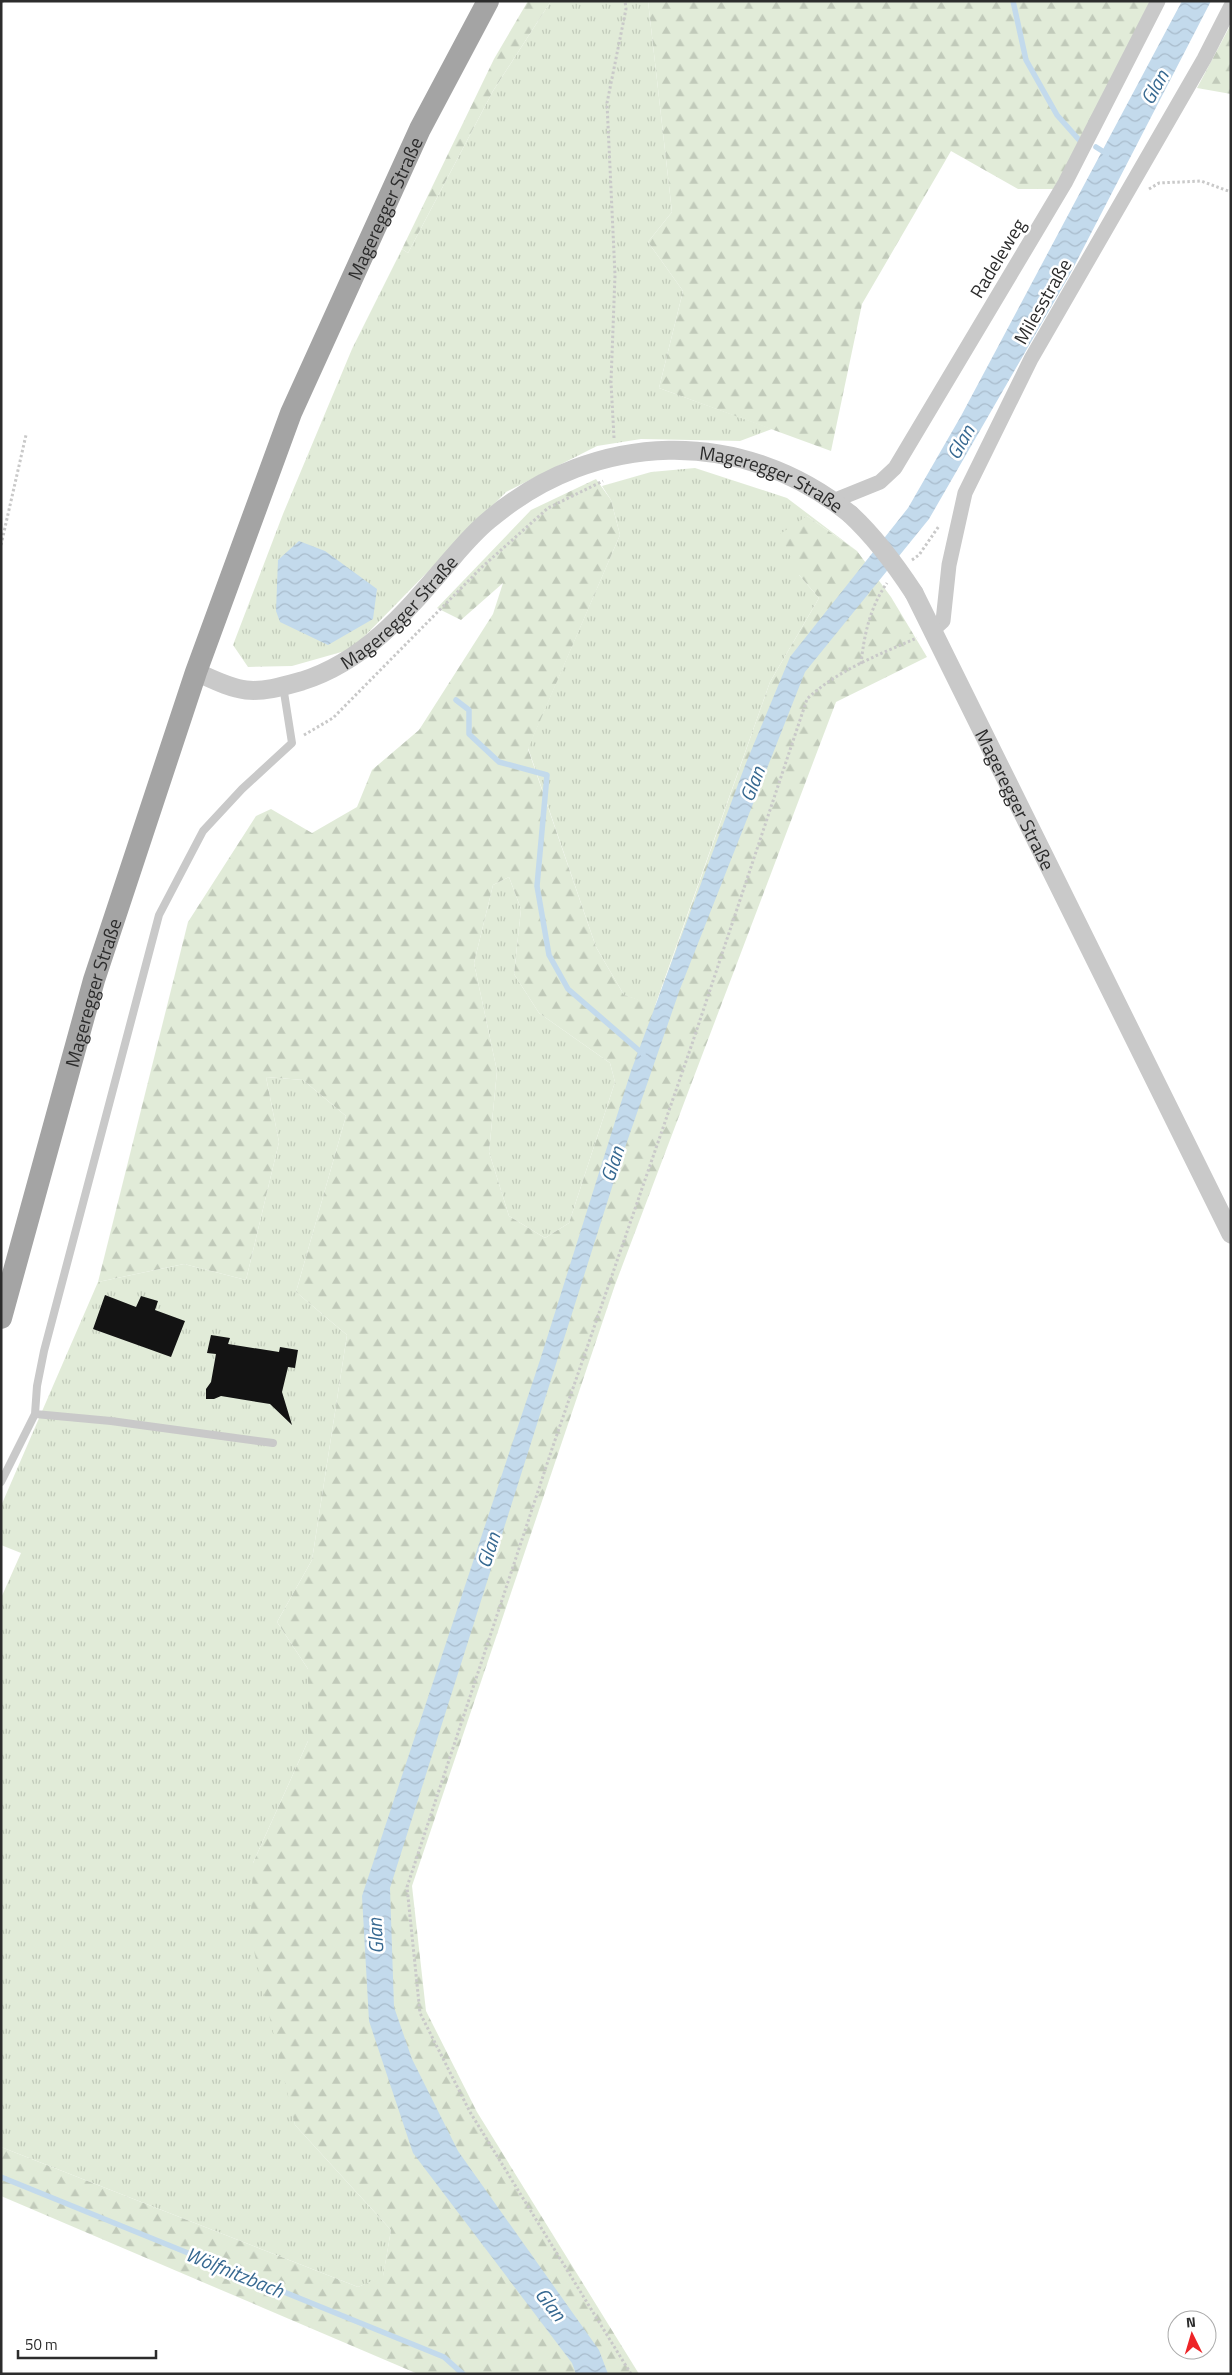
<svg xmlns="http://www.w3.org/2000/svg" width="1232" height="2375" viewBox="0 0 1232 2375" font-family="'Titillium Web',sans-serif">
<style>
.grass{fill:url(#grass-tufts)}
.forest{fill:url(#forest-firs);fill-rule:evenodd}
.water{fill:url(#water-waves)}
.lines{fill:none;stroke-linecap:round;stroke-linejoin:round}
.stream{stroke:#c3daec;stroke-width:5.5}
.building{fill:#131313}
.path{stroke:#c9c9c9;stroke-width:3;stroke-dasharray:2.5 2.5;stroke-linecap:butt}
.service{stroke:#c9c9c9;stroke-width:8}
.minor{stroke:#c9c9c9;stroke-width:15}
.tertiary{stroke:#c9c9c9;stroke-width:19}
.primary{stroke:#a4a4a4;stroke-width:22}
.tertiary-bridge{stroke:#c9c9c9;stroke-width:19}
.labels{text-anchor:middle;dominant-baseline:central;stroke-width:5;stroke-linejoin:round;paint-order:stroke}
.street-label{font-size:19px;fill:#2c2c2c;stroke:#fff}
.water-label{font-size:20px;font-style:italic;fill:#376991;stroke:#fff}
</style>
<defs>
<pattern id="grass-tufts" width="24" height="20" patternUnits="userSpaceOnUse" patternTransform="scale(1.25)"><rect width="24" height="20" fill="#e1ebd8"/><path d="M3 7l-1-3M5 7V3M7 7l1-3M15 17l-1-3M17 17v-4M19 17l1-3" fill="none" stroke="#c1caba"/></pattern>
<pattern id="forest-firs" width="22" height="20" patternUnits="userSpaceOnUse" patternTransform="scale(1.25)"><rect width="22" height="20" fill="#e1ebd8"/><path d="M5 1l3.5 6h-7zM16 11l3.5 6h-7z" fill="#c1caba"/></pattern>
<pattern id="water-waves" width="16" height="10" patternUnits="userSpaceOnUse" patternTransform="scale(1.25)"><rect width="16" height="10" fill="#c3daec"/><path d="M0 5q4-4 8 0t8 0" fill="none" stroke="#a8bbcb"/></pattern>
</defs>
<rect width="100%" height="100%" fill="#fff"/>
<path class="grass" d="M551 1H648L672 212 648 242 683 291 659 388 772 429 740 441 641 439 597 446 506 492 352 649 292 666 248 667 233 645 283 514 352 349 402 249 408 253 493 91Z
M695 468 787 498 857 551 807 516 799 575 819 598 770 682 655 1006 624 995 596 947 528 748 620 535 611 500 602 486 651 472Z
M509 877 521 909 514 974 539 1013 610 1063 615 1082 569 1223 545 1238 509 1216 489 1152 497 1071 474 963 493 885Z
M266 1077 303 1080 346 1116 296 1292 347 1335 312 1560 277 1622 308 1669V1741L253 1863 295 2125 391 2230 383 2277 358 2287 1 2147V1598L21 1553 1 1545V1506L98 1282 184 1264 246 1280 279 1142Z"/>
<path class="forest" d="M528 1H551L493 91 408 253 402 249 494 59Z
M648 1H1152L1055 189H1018L951 151 862 304 831 451 659 388 683 291 648 242 672 212Z
M1231 24V94L1197 88Z
M596 479 611 500 620 535 528 749 596 947 624 995 656 1005 770 682 819 598 799 575 780 534 807 516 857 551 891 597 927 657 836 702 615 1285 412 1886 426 2011 477 2112 639 2374H418L1 2196V2147L358 2287 383 2276 391 2230 295 2125 250 1934 253 1863 308 1741V1669L277 1622 312 1560 347 1335 296 1292 346 1116 303 1080 266 1077 279 1142 246 1280 184 1264 98 1282 188 922 256 816 271 809 312 833 357 807 372 770 419 730 493 614 503 583 461 620 437 608 531 510ZM509 877 521 909 514 974 539 1013 610 1063 615 1082 569 1223 545 1238 509 1216 489 1152 497 1071 474 963 493 885Z"/>
<path class="water" d="M1182 1H1211L1069 276 929 519 805 672 680 989 620 1162 390 1888 394 2007 412 2059 458 2151 599 2350 608 2374H576L572 2363 413 2153 369 2021 362 1896 541 1357 631 1071 746 763 790 657 908 508 961 416Z
M299 541 325 551 377 589 373 619 328 645 280 622 276 611 278 560Z"/>
<g class="lines">
<path class="stream" d="M1013 1 1026 60 1057 115 1080 141
M1096 147 1107 154
M456 700 469 710V734L499 762 547 775 537 886 549 955 568 989 643 1054
M1 2177 444 2357 463 2374"/>
</g>
<path class="building" d="M105 1295 136 1307 141 1296 158 1301 155 1310 185 1321 171 1357 93 1329Z
M211 1335 230 1338 228 1344 279 1352 280 1347 298 1350 295 1368 288 1367 282 1392 292 1425 270 1404 221 1396 214 1399H206V1389L211 1382 216 1354 207 1353Z"/>
<g class="lines">
<path class="path" d="M1 2 4 1
M1149 189 1159 183 1201 181 1231 192
M614 438 611 382 615 275 607 103 626 9 625 1
M1 545 26 435
M912 560 919 555 939 526
M861 664C864 635 870 607 887 583
M304 735 333 718 482 567 548 508 603 481
M631 2374 470 2112 420 2013 407 1887 553 1446 692 1044 807 699C836 671 880 654 917 638"/>
<path class="service" d="M35 1414 111 1421 273 1443
M1 1482 35 1414 37 1386 44 1351 159 915 203 831 242 789 292 743 283 686"/>
<path class="minor" d="M833 501 880 482 895 468 1065 183 1158 1
M932 631 943 621 949 565 965 493 1031 359 1204 59 1231 6"/>
<g class="tertiary">
<path id="s1" d="M914 593 1231 1234"/>
<path id="s2" d="M196 672C212 679 229 688 246 690 265 692 284 686 302 681 365 661 405 613 447 564 460 549 473 533 489 520 595 430 742 426 850 514"/>
</g>
<path class="primary" id="s3" d="M1 1318 94 980 196 672 291 413 420 129 488 1"/>
<path class="tertiary-bridge" d="M850 514C876 538 895 564 914 593"/>
</g>
<g class="labels">
<g class="street-label">
<text stroke="none"><textPath href="#s3" startOffset="1176">Mageregger Straße</textPath></text>
<text transform="translate(997 258) rotate(-59)">Radeleweg</text>
<text transform="translate(1042 301) rotate(-60)">Milesstraße</text>
<text stroke="none"><textPath href="#s2" startOffset="665">Mageregger Straße</textPath></text>
<text stroke="none"><textPath href="#s2" startOffset="231">Mageregger Straße</textPath></text>
<text stroke="none"><textPath href="#s1" startOffset="230">Mageregger Straße</textPath></text>
<text stroke="none"><textPath href="#s3" startOffset="338">Mageregger Straße</textPath></text>
</g>
<g class="water-label">
<text transform="translate(1154 87) rotate(-61)">Glan</text>
<text transform="translate(960 442) rotate(-61)">Glan</text>
<text transform="translate(752 784) rotate(-69)">Glan</text>
<text transform="translate(612 1164) rotate(-72)">Glan</text>
<text transform="translate(488 1550) rotate(-72)">Glan</text>
<text transform="translate(375 1936) rotate(-93)">Glan</text>
<text transform="translate(235 2272) rotate(22)">Wölfnitzbach</text>
<text transform="translate(551 2304) rotate(52)">Glan</text>
</g>
</g>
<rect width="1232" height="2375" fill="none" stroke="#2c2c2c" stroke-width="5"/>
<g transform="translate(1192 2335) rotate(355)"><circle r="24" fill="#ffffff" stroke="#ababab"/>
<path d="M0-4L9 19L0 12L-9 19Z" fill="#ed2427"/>
<text y="-8" font-size="14" font-weight="bold" text-anchor="middle" fill="#2c2c2c">N</text>
</g>
<path d="M18 2350v8h138v-8" fill="none" stroke="#2c2c2c" stroke-width="2.5"/>
<text x="25" y="2350" font-size="15" fill="#2c2c2c" stroke="#ffffff" stroke-width="4" paint-order="stroke">50 m</text>
</svg>
